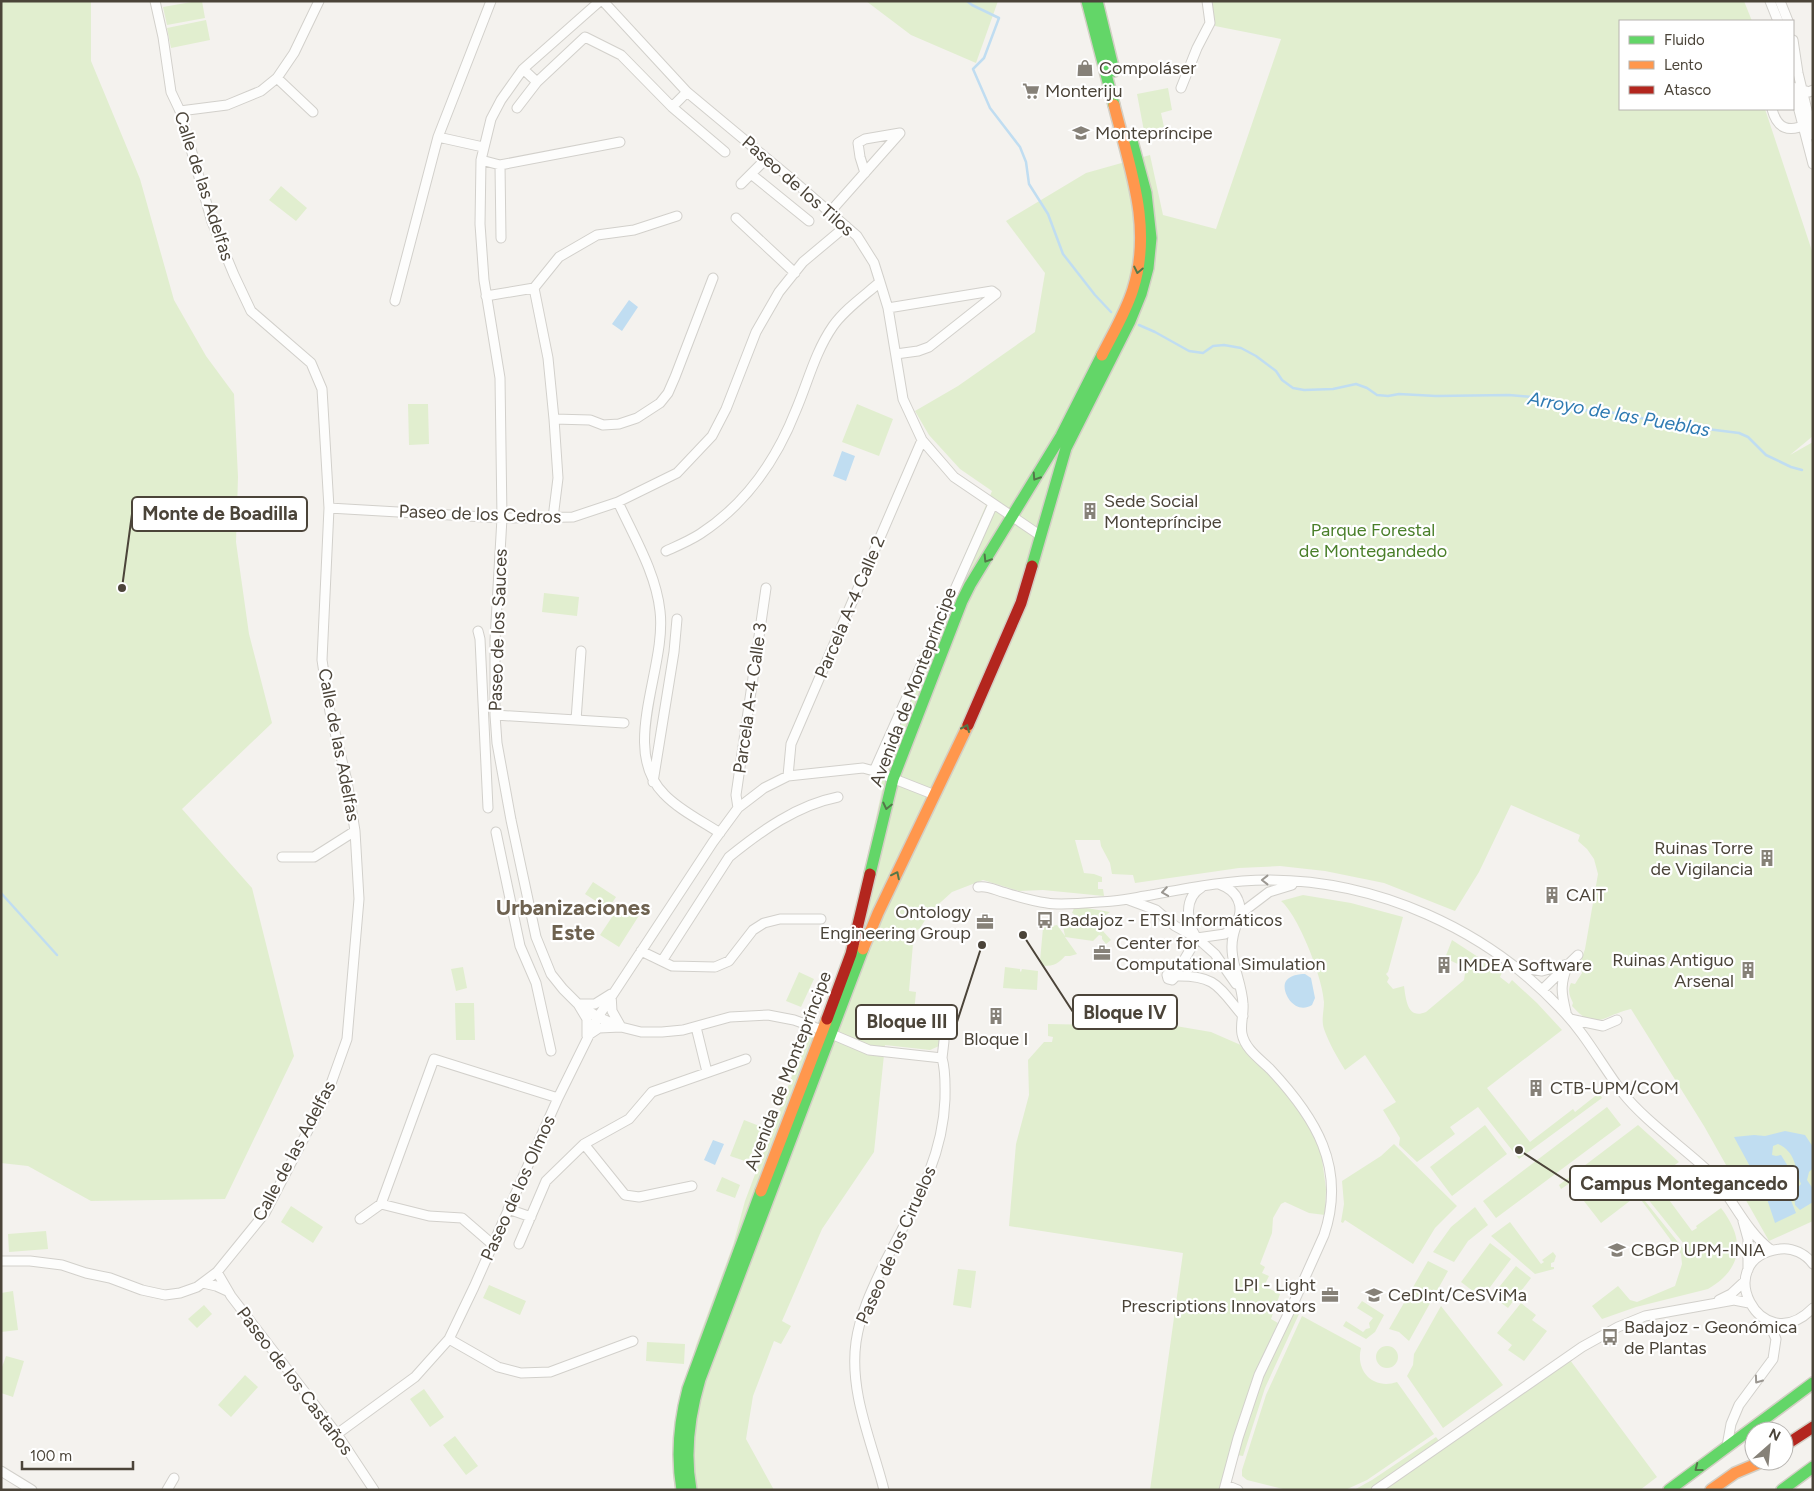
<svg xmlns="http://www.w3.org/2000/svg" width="1814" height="1491" viewBox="0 0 1814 1491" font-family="Figtree,sans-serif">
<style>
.green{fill:#e1eecf}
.water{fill:#c0ddf1}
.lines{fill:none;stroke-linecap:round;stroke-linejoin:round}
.stream{stroke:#c0ddf1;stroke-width:2.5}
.street-casing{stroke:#d2d0cb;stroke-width:11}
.fast-casing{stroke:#d3cfc5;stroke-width:14}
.slow-casing{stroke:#d3cfc5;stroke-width:14}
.jam-casing{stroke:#d3cfc5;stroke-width:14}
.street{stroke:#fdfdfc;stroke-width:9}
.fast{stroke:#63d668;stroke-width:11}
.slow{stroke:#ff974d;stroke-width:11}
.jam{stroke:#b3261e;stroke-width:11}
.oneway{stroke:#537749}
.oneway2{stroke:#9b9791}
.labels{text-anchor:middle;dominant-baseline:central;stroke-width:4.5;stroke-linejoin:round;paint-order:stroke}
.poi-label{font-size:18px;fill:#4b4439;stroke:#fff;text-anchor:start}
.street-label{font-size:18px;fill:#4b4439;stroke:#fff}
.park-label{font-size:18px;fill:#4a7f2a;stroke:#fff}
.water-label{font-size:19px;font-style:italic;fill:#2e7ab2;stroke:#fff}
.district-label{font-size:22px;font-weight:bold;fill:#6e6250;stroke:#fff}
.leader{fill:none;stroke:#4b4439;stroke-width:2}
.callout-dot{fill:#4b4439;stroke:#fff;stroke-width:2}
.callout{fill:#fff;stroke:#4b4439;stroke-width:2}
.callout-label{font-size:19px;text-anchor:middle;font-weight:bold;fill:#4b4439}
</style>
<rect width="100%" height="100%" fill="#f4f2ee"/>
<path class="green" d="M1 1H91V61L140 179 174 300 206 356 234 394 238 477 236 542 249 634 272 723 182 809 252 888 294 1056 225 1199 91 1201 28 1166 1 1163Z
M197 1H202L205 18 167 25 163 7Z
M866 1H998L976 63 911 35Z
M1206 1H1744L1752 21H1620V109H1765L1813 254V436L1790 455 1813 442V1221L1769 1241 1704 1126 1631 1009C1603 1015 1596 1033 1572 1006L1573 1003C1570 996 1567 991 1571 983L1575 984 1582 973 1580 963 1585 949 1598 874 1594 859 1587 849 1578 841 1580 835 1511 805 1479 872 1455 911 1384 883 1325 871 1280 866 1239 868 1135 883 1133 875 1112 874 1110 863 1101 846 1100 840H1075L1084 873 1094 874 1102 877V882H1098V889H1103L1104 896 1043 890 1019 891 983 880 952 892 931 911 920 928 914 932 909 991 916 992 914 1013 922 1032 941 1040 939 1046 930 1050 885 1045 874 1152 822 1229 782 1321 791 1326 781 1344 774 1341 753 1396 746 1439 774 1490H675L673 1476 676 1418 696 1345 733 1245 745 1201 806 1039 820 1023 850 935 882 790 874 767 992 491 960 469 929 435 915 411 958 386 1035 332 1045 273 1006 221 1086 173 1150 155 1163 215 1216 229 1281 39 1215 26Z
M206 20 210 40 171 48 167 28Z
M1168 88 1172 110 1161 113 1164 127 1144 131 1137 94Z
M281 186 307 208 296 221 269 200Z
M408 404H428L429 444 409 445Z
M857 404 893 419 879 456 842 442Z
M544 593 579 597 577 616 542 612Z
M593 882 616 897 608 909 585 894Z
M1303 895 1351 903 1403 917 1388 972 1386 974 1389 978 1387 982 1393 989 1404 986C1406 999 1407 1020 1426 1012L1464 980 1465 973 1462 966 1445 958 1452 940 1498 970 1502 973 1500 977 1509 984 1512 980 1537 1003 1562 1030 1487 1088 1530 1142 1573 1109 1575 1112 1599 1093 1602 1098 1519 1159 1478 1107 1450 1127 1455 1134 1417 1162 1399 1145 1400 1138 1383 1110 1396 1102 1365 1055 1345 1070C1337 1057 1329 1043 1324 1029 1321 1020 1324 1011 1324 1002 1323 979 1299 916 1281 901Z
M622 902 640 914 619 947 600 935Z
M1075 906 1110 912 1103 917 1108 925 1102 930 1111 940 1106 944 1102 939V936L1099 935 1093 941 1065 937 1077 954 1070 956H1065C1059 963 1054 966 1044 966L1040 961 1043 928 1057 925 1065 936 1062 922 1072 923 1074 914 1072 913Z
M463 967 467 988 456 991 451 969Z
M1005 967 1020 969V971L1021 972 1022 969 1038 971 1037 990 1003 988Z
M799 972 814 979 801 1007 786 1001Z
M455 1003H474L475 1040H456Z
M1111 1015 1211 1032 1243 1046 1288 1096 1301 1114 1320 1144 1326 1189 1325 1215 1309 1213 1285 1202 1281 1204 1273 1218 1272 1233 1260 1264 1265 1267 1262 1273 1269 1276 1264 1286 1280 1294 1271 1319 1278 1323 1252 1381 1237 1425 1219 1490H1150L1183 1253 1009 1226 1016 1144 1029 1095 1028 1060 1044 1042H1052L1053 1037 1048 1036V1024L1101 1025Z
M1607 1107 1621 1125 1496 1218 1483 1201Z
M744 1120 762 1127 748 1162 730 1156Z
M1485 1125 1507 1154 1452 1196 1430 1167Z
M1638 1125 1679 1162 1655 1179 1656 1180 1645 1188 1647 1192 1658 1185 1692 1231 1697 1228 1696 1226 1721 1208C1745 1239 1744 1268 1708 1289L1636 1307 1602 1319 1592 1306 1618 1286 1630 1300 1637 1302 1675 1286 1682 1264 1681 1254 1639 1197 1641 1196 1685 1251 1688 1249 1643 1193 1639 1194 1601 1223 1570 1183 1561 1189 1559 1185Z
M1394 1144 1457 1206 1435 1228 1413 1264 1345 1220 1343 1223 1341 1222 1344 1204 1342 1181 1381 1156Z
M722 1177 740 1185 735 1198 716 1191Z
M291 1206 323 1227 313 1243 281 1222Z
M1475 1207 1488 1225 1468 1241 1454 1262 1433 1252 1451 1227Z
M1510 1222 1541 1264 1544 1262 1542 1260 1553 1252 1556 1256 1554 1262 1551 1263V1267H1554V1269L1535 1274 1491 1236Z
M46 1231 48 1249 9 1252 8 1234Z
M1490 1243 1511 1259 1482 1298 1461 1282Z
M1428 1261 1448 1271 1409 1341 1399 1332 1389 1329Z
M1516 1266 1531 1278 1508 1308 1492 1296Z
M958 1269 976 1271 971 1308 953 1305Z
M489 1285 526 1301 520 1315 483 1298Z
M13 1291 18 1330 1 1332V1293Z
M1362 1301 1384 1315 1375 1332 1366 1339 1343 1326 1346 1321 1363 1332 1366 1329 1370 1328 1369 1323 1373 1318 1357 1308Z
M1521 1303 1536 1315 1532 1320 1547 1331 1524 1361 1508 1350 1512 1345 1497 1333Z
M204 1305 212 1314 197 1328 188 1319Z
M1441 1306 1503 1385 1443 1428 1407 1376 1413 1365 1414 1354Z
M1294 1311 1299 1314 1265 1388 1243 1456 1237 1455 1261 1379Z
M1302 1316 1361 1348C1355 1372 1374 1390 1397 1382L1434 1434 1367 1480 1345 1490H1287L1247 1480 1242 1476V1470L1266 1395Z
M647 1342 685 1344 684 1364 646 1361Z
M1376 1357a11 11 0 1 1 22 0a11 11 0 1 1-22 0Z
M6 1356 24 1361 13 1397 1 1393V1370Z
M1570 1360 1657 1477 1640 1490H1381Z
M245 1375 258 1387 231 1417 218 1405Z
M424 1389 444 1417 430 1427 410 1399Z
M455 1436 478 1466 466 1475 443 1445Z
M1436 1437 1439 1441 1371 1488 1354 1490 1372 1480Z"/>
<path class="water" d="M629 300 638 307 622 331 612 324Z
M842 451 855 456 846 481 833 476Z
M1305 974 1311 978 1315 998 1312 1005C1294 1016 1280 990 1286 981 1290 975 1299 974 1305 974Z
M1785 1131 1805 1135 1813 1147V1168L1809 1172 1807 1180 1813 1189V1202L1800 1210 1795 1205 1794 1192 1801 1184C1795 1168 1796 1152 1778 1144L1773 1146 1772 1155 1776 1156 1781 1155 1789 1168 1790 1198 1796 1213 1775 1223 1766 1196 1734 1137 1754 1135 1765 1136Z
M713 1140 724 1144 715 1165 704 1160Z"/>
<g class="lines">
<path class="stream" d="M967 1 972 5 999 18 984 58 973 69 990 108 1020 147 1026 162 1029 184 1048 214 1063 254 1095 295 1111 312
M1139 325 1155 332 1189 351 1203 353 1213 346 1224 345 1241 348 1256 356 1276 371 1282 380 1293 388 1304 390 1333 389 1356 384 1367 388 1377 395 1388 396 1399 394 1436 396 1509 395 1532 397 1571 409 1609 412 1683 426 1739 433 1748 437 1766 455 1791 467 1802 470
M1 893 57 955"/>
<g class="street-casing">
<path id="street" d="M600 1 523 69 501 100 491 119 481 160 480 224 484 280 500 378 502 518 495 640V715L497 743 511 820 536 937 551 974 563 989 578 1004 598 1017 621 1027 641 1032H662L683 1030 730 1017 768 1015 794 1020 822 1030 869 1050 942 1058 944 1041
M603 1 687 92 788 176 857 236 874 263 880 282 888 308 903 399 922 440 954 477 1041 536
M1770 1 1778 21
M1780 1 1788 21
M1793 40 1798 73 1813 135
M523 69 537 82
M277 78 313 112
M1793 87 1813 164
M1181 88 1197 48 1210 23 1207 1
M1797 88 1809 92 1813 90
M672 107 687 92
M517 108 537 82 585 37 621 55 672 107 725 152
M1772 109C1777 129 1789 133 1807 124
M180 111 227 105 261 91 277 78 294 53 319 1
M438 137 483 147
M481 160 500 165
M751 174 809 221
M741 184 766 159
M830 212 900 133 865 139 858 143 860 157 865 173
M736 218 795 273
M501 238 500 165 620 142
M534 288 559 257 597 235 634 230 677 216
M486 296 534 288 548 358 554 419 558 478 553 518
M395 301 438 137 491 1
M888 308 992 291 996 294 929 347 918 351 896 354
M554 419 590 420 603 425 619 424 637 418 660 403 668 393 675 377 713 278
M618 502C634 537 656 573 660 611 667 668 619 749 664 794 679 810 702 821 720 833
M329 508 502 518 573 517 618 502 677 473 712 436 726 409 756 332 779 292 803 262 846 226
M666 551C677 546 689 541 700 534 746 504 776 461 796 410 808 382 815 352 833 326 845 309 864 296 880 282
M478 631 480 639 488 808
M495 715 624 723
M576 720 581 651
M874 771 993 504
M788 776 791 744 922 440
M653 782 674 652 677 619
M738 808 736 795 766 588
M496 832 520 946 536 983 551 1051
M282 857H314L355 831
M1219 884C1227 887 1235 892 1238 900 1244 913 1235 924 1233 937 1228 959 1242 981 1243 1004 1244 1014 1240 1024 1242 1034 1245 1049 1260 1059 1270 1069 1315 1117 1347 1167 1324 1235L1293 1304 1259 1375 1238 1438 1224 1490
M978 887C989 885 996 891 1006 893 1019 897 1033 901 1047 903 1062 906 1096 902 1113 901 1126 900 1138 897 1151 895 1189 888 1229 880 1268 880 1377 880 1486 929 1560 1008 1585 1033 1601 1064 1622 1092 1643 1119 1680 1145 1706 1169 1731 1193 1743 1229 1771 1250
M1129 900 1156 910 1175 926 1197 938 1215 954 1236 984
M1240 914 1269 892 1292 885
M1196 937C1187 922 1183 898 1202 887
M1197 938 1225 934 1235 925
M641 951 672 966 715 967 729 961 753 930 764 923 780 919H821
M662 961 729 857C761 831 797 805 838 797
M1517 967 1542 971 1568 964
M1173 972 1184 960 1197 938
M1176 976 1174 973 1171 971 1167 975 1168 979 1172 980 1176 976C1217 975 1219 988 1243 1016
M1542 990 1578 955
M611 994 612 1011 621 1027 599 1028 587 1036V1019L578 1004H595Z
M1566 1012C1561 992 1560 984 1568 964
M1570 1019 1603 1026 1617 1020
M696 1027 707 1072
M584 1144 625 1195 639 1197 692 1186
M381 1204 434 1059 558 1098
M508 1209 531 1217
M360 1219 381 1204 429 1216 462 1218 492 1244
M1743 1221 1748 1239V1270
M519 1244 546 1181 584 1144 629 1119 652 1092 746 1059
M1 1261H30L62 1265 86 1273 110 1278 142 1290 165 1295 180 1293 197 1287 217 1272 265 1213 328 1092 347 1039 359 899 355 831 347 781 330 712 322 660 329 508 322 389 311 363 251 311 234 275 212 222 180 111 171 92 163 37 155 1
M1813 1264C1806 1254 1792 1247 1780 1249 1709 1258 1760 1362 1813 1308
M217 1272 231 1296 337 1434 374 1490
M203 1283 216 1286 227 1291
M1719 1300 1731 1294 1745 1281
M449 1339 498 1367 521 1373 550 1372 633 1341
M337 1434 415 1377 449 1339 474 1287 558 1098 598 1017 713 842 738 808 764 788 788 776 863 768 874 771 935 795
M1727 1446 1731 1424 1739 1405 1773 1359 1776 1339 1768 1321
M1 1471 32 1490
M1226 1485 1238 1490
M167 1490 174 1478
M884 1490C872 1442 849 1393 856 1342 860 1314 872 1289 884 1264 911 1211 943 1161 945 1099 945 1085 946 1072 942 1058
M1376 1490 1582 1347 1618 1327 1645 1316 1734 1300 1749 1303"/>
</g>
<g class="fast-casing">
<path id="fast" d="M1087 1 1114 105
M1097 1 1114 71
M1032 566 1066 448 1130 321 1141 294 1148 268 1151 238 1146 193 1132 141
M870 874 893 779 962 601 970 585 1061 436 1102 355
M682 1490C676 1455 679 1423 688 1389L761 1191
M691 1490C684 1452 689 1416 700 1379L863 949
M1669 1490 1813 1383
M1782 1490 1813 1467"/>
</g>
<g class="slow-casing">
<path id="slow" d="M1102 355C1113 333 1126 312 1133 289 1153 226 1129 166 1114 105
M863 949 878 913 968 725
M761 1191 827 1019
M1711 1490 1735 1473 1761 1462"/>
</g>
<g class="jam-casing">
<path id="jam" d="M968 725 1021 603 1032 566
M827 1019 851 954 870 874
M1784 1446 1813 1427"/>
</g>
<use href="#street" class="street"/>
<use href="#fast" class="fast"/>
<use href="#slow" class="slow"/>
<use href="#jam" class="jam"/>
</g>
<defs><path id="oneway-chevron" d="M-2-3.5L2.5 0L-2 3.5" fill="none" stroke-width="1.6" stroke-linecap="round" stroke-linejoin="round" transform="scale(1.25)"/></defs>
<g class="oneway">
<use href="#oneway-chevron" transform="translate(1138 270) rotate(102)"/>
<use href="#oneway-chevron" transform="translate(1036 477) rotate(123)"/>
<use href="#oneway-chevron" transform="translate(987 559) rotate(122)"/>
<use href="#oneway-chevron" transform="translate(966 728) rotate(-66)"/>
<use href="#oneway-chevron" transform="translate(887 806) rotate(103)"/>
<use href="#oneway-chevron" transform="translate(896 875) rotate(-64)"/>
<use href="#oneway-chevron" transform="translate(1698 1468) rotate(142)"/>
</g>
<g class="oneway2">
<use href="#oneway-chevron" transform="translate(1265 880) rotate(180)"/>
<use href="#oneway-chevron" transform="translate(1165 892) rotate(171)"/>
<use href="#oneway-chevron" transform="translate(1758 1380) rotate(126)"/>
</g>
<defs>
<g id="shop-bare" transform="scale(1.35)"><path d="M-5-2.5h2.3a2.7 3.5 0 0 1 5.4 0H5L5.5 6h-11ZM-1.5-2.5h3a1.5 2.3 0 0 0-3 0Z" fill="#868178" stroke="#fff" stroke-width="2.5" paint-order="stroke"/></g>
<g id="supermarket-bare" transform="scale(1.35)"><path d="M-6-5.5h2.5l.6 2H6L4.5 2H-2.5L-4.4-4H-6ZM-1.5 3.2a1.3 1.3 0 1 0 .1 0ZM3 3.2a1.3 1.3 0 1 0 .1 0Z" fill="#868178" stroke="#fff" stroke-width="2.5" paint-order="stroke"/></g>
<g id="school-bare" transform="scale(1.35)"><path d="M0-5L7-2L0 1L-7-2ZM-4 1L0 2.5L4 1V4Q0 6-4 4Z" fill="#868178" stroke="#fff" stroke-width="2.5" paint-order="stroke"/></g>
<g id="building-bare" transform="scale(1.35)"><path d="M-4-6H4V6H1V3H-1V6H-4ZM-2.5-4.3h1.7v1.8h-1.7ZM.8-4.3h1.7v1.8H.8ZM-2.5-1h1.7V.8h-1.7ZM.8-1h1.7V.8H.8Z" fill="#868178" stroke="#fff" stroke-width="2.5" paint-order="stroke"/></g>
<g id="bus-bare" transform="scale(1.35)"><path d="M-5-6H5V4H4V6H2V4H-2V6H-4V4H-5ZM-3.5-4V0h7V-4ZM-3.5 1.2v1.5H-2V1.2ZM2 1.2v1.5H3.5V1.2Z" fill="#868178" stroke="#fff" stroke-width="2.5" paint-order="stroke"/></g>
<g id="office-bare" transform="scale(1.35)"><path d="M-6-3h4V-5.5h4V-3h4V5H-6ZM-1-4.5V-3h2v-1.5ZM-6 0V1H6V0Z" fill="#868178" stroke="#fff" stroke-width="2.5" paint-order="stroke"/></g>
<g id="university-bare" transform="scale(1.35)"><path d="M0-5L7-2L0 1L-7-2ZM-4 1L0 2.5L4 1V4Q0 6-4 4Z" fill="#868178" stroke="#fff" stroke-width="2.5" paint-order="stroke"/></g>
</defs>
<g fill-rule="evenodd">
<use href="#shop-bare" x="1085" y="68"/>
<use href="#supermarket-bare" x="1031" y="91"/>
<use href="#school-bare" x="1081" y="133"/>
<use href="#building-bare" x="1090" y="511"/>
<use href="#building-bare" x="1767" y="858"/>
<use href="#building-bare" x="1552" y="895"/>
<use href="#bus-bare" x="1045" y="920"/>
<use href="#office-bare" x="985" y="922"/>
<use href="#office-bare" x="1102" y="953"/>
<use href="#building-bare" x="1444" y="965"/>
<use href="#building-bare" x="1748" y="970"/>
<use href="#building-bare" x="996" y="1016"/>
<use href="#building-bare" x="1536" y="1088"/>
<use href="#university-bare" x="1617" y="1250"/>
<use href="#office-bare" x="1330" y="1295"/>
<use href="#university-bare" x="1374" y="1295"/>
<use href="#bus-bare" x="1610" y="1337"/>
</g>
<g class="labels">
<g class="poi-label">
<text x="1099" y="68">Compoláser</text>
<text x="1045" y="91">Monteriju</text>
<text x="1095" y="133">Montepríncipe</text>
<text x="1104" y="501">Sede Social<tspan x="1104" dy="21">Montepríncipe</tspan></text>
<text x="1753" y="848" text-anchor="end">Ruinas Torre<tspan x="1753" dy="21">de Vigilancia</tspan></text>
<text x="1566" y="895">CAIT</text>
<text x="971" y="912" text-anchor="end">Ontology<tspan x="971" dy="21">Engineering Group</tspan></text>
<text x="1059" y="920">Badajoz - ETSI Informáticos</text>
<text x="1116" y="943">Center for<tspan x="1116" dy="21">Computational Simulation</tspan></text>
<text x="1734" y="960" text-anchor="end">Ruinas Antiguo<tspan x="1734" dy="21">Arsenal</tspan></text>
<text x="1458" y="965">IMDEA Software</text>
<text x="996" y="1039" text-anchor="middle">Bloque I</text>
<text x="1550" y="1088">CTB-UPM/COM</text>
<text x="1631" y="1250">CBGP UPM-INIA</text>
<text x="1316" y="1285" text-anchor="end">LPI - Light<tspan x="1316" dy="21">Prescriptions Innovators</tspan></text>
<text x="1388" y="1295">CeDInt/CeSViMa</text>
<text x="1624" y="1327">Badajoz - Geonómica<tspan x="1624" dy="21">de Plantas</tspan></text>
</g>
<g class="street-label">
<text transform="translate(204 186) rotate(72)">Calle de las Adelfas</text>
<text transform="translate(798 186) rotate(41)">Paseo de los Tilos</text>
<text transform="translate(480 514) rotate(2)">Paseo de los Cedros</text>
<text transform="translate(850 607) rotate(-67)">Parcela A-4 Calle 2</text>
<text transform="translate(498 630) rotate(-88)">Paseo de los Sauces</text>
<text transform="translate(913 687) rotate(-69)">Avenida de Montepríncipe</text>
<text transform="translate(750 698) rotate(-82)">Parcela A-4 Calle 3</text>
<text transform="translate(339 745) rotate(79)">Calle de las Adelfas</text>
<text transform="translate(788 1071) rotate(-69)">Avenida de Montepríncipe</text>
<text transform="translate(294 1151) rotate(-62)">Calle de las Adelfas</text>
<text transform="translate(518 1188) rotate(-66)">Paseo de los Olmos</text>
<text transform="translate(896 1245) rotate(-66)">Paseo de los Ciruelos</text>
<text transform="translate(295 1381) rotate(53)">Paseo de los Castaños</text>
</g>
<g class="park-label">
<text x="1373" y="530">Parque Forestal<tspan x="1373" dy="21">de Montegandedo</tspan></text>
</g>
<g class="water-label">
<text transform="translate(1619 414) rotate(10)">Arroyo de las Pueblas</text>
</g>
<g class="district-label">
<text x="573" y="907">Urbanizaciones<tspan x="573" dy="25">Este</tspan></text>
</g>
</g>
<path class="leader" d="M122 588L132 514M1023 935L1073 1012M982 945L957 1022M1519 1150L1570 1183"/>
<g class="callout-dot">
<circle cx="122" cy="588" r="5"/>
<circle cx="1023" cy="935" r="5"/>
<circle cx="982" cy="945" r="5"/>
<circle cx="1519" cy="1150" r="5"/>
</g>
<g class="callout">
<rect x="132" y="497" width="175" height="34" rx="5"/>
<rect x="1073" y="995" width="104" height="34" rx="5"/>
<rect x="856" y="1005" width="101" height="34" rx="5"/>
<rect x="1570" y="1166" width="228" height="34" rx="5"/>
</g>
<g class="callout-label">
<text x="220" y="520">Monte de Boadilla</text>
<text x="1125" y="1019">Bloque IV</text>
<text x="907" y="1028">Bloque III</text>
<text x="1684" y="1190">Campus Montegancedo</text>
</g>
<rect width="1814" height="1491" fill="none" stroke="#4b4439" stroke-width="5"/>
<rect x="1619" y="20" width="175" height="90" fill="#ffffff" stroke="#b7b4b0"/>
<rect x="1629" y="36" width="25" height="8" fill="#63d668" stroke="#b7b4b0"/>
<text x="1664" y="45" font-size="15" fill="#4b4439">Fluido</text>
<rect x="1629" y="61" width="25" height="8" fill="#ff974d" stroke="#b7b4b0"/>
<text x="1664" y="70" font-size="15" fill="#4b4439">Lento</text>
<rect x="1629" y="86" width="25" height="8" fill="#b3261e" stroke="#b7b4b0"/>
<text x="1664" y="95" font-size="15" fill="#4b4439">Atasco</text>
<g transform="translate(1769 1446) rotate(27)"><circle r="24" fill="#ffffff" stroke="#b7b4b0"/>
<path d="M0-4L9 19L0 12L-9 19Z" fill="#868178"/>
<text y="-8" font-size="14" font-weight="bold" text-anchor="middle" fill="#4b4439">N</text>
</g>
<path d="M22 1461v8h111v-8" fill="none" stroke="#4b4439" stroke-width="2.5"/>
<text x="30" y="1461" font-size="15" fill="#4b4439" stroke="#ffffff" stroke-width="4" paint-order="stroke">100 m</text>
</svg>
